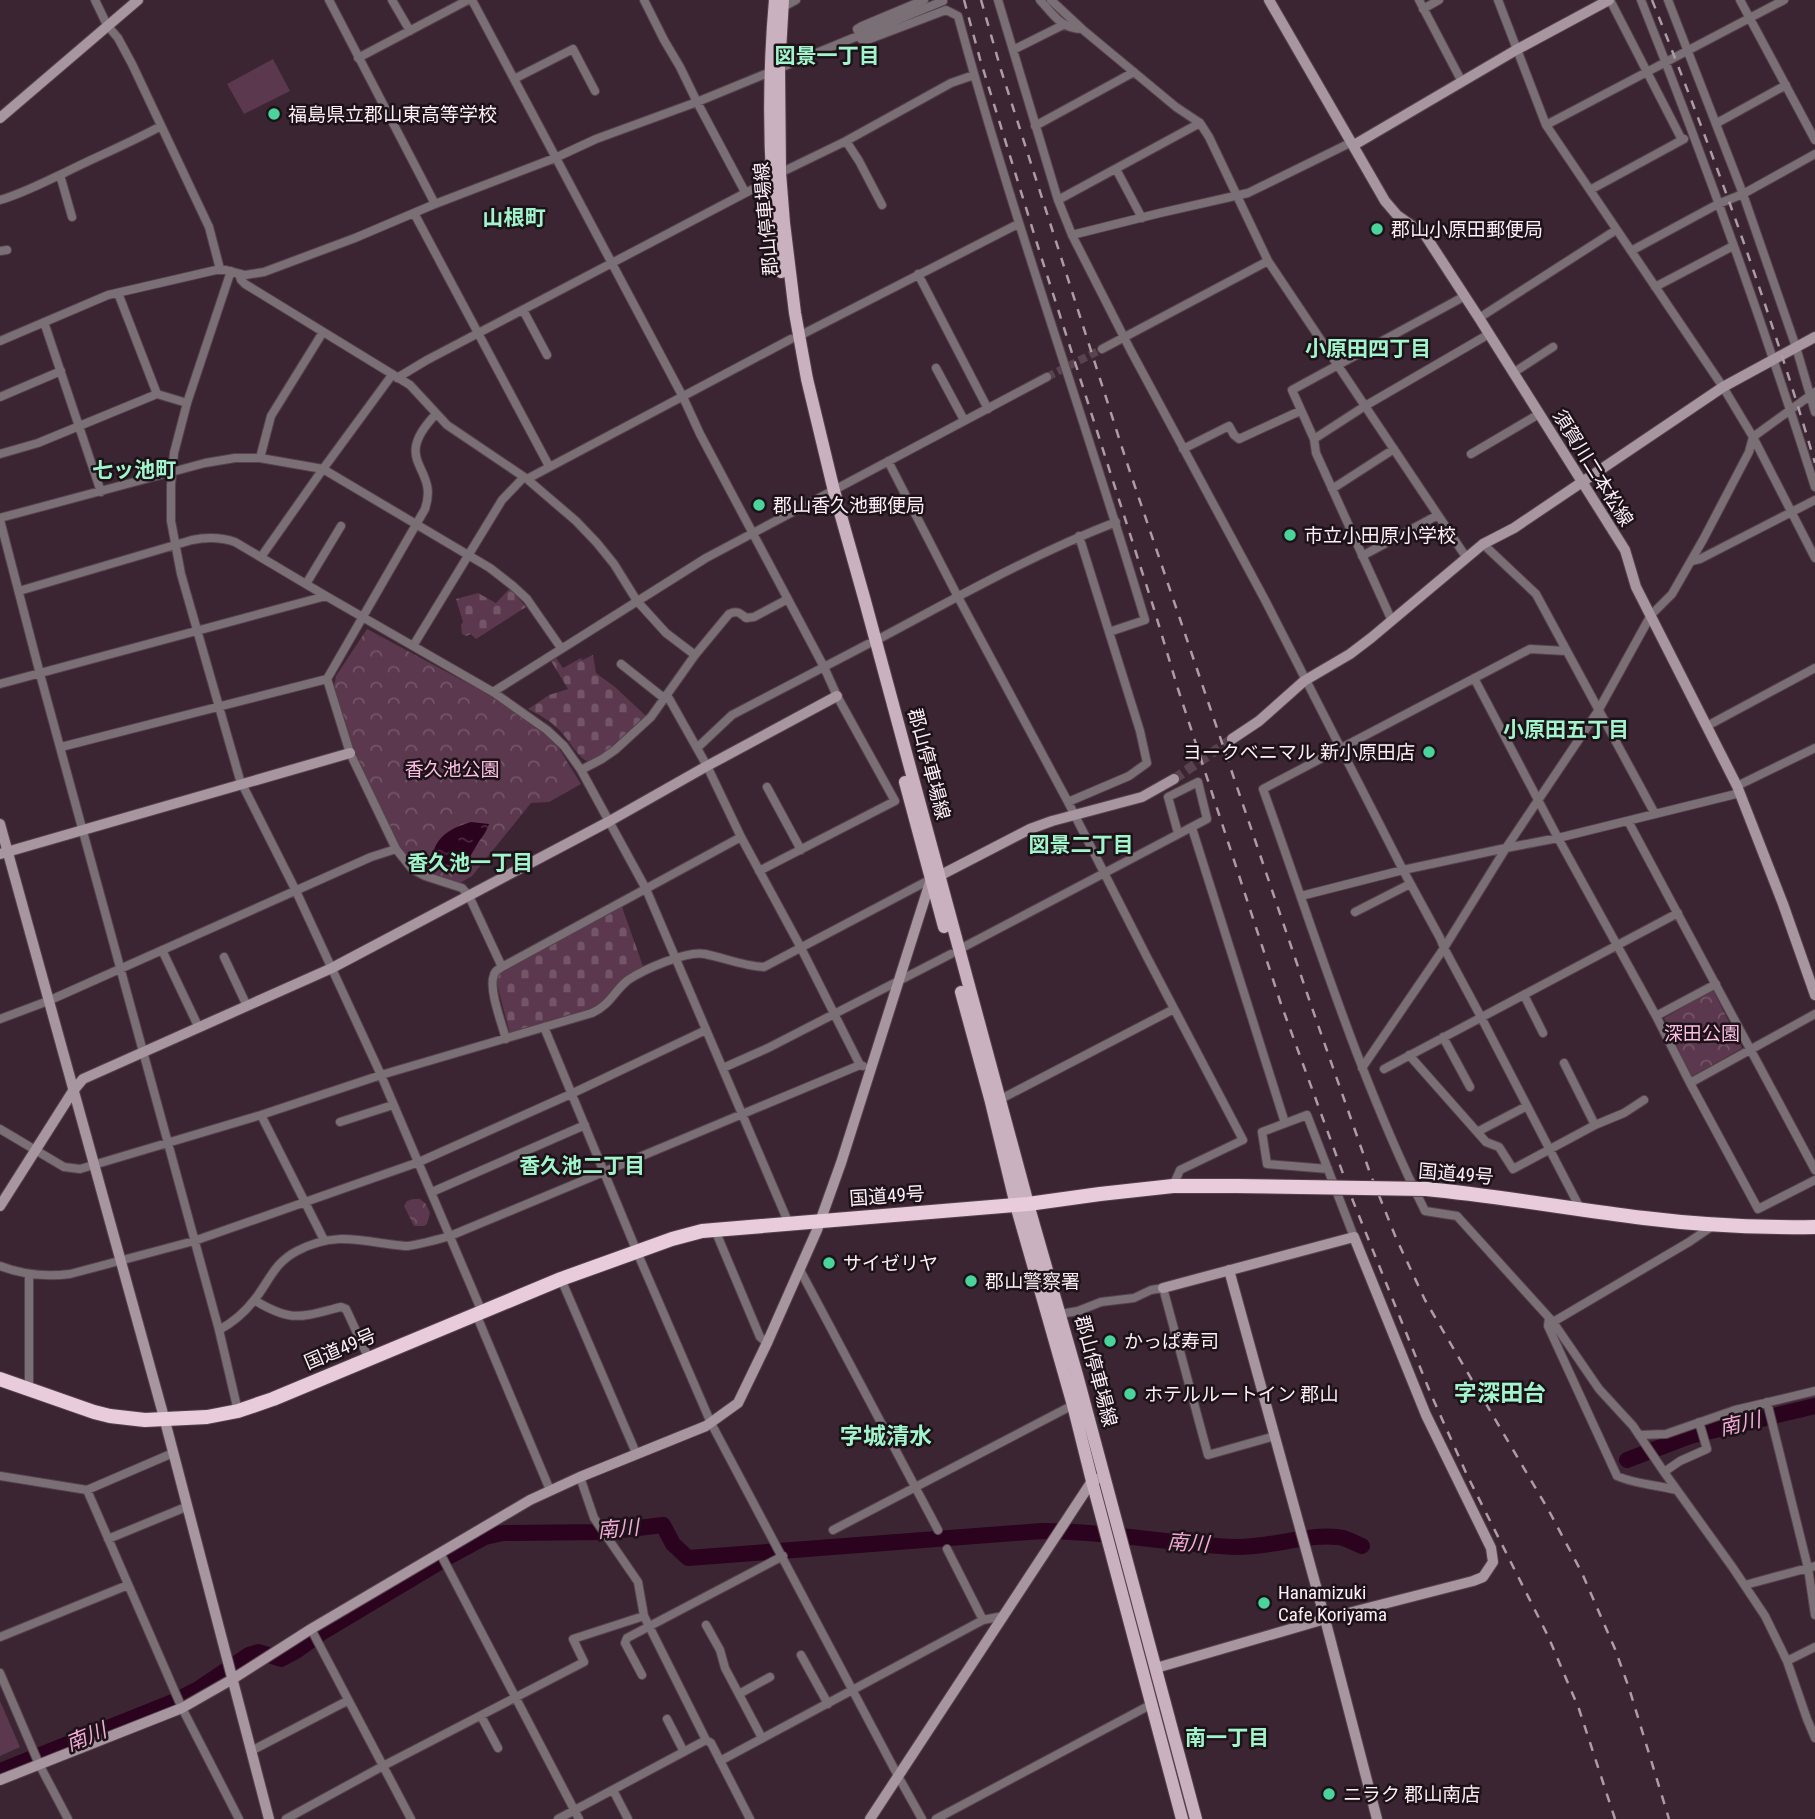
<svg xmlns="http://www.w3.org/2000/svg" width="1815" height="1819" viewBox="0 0 1815 1819" font-family="'Roboto Condensed','Noto Sans JP',sans-serif">
<style>
.grass{fill:#5b384d}
.forest{fill:url(#forest-crowns)}
.cemetery{fill:url(#cemetery-stones)}
.water{fill:url(#water-ripples)}
.lines{fill:none;stroke-linecap:round;stroke-linejoin:round}
.river{stroke:#2b031f;stroke-width:16}
.street-tunnel{stroke:#58434f;stroke-width:8;stroke-dasharray:8 4;stroke-linecap:butt}
.secondary-tunnel{stroke:#58434f;stroke-width:10;stroke-dasharray:10 5;stroke-linecap:butt}
.street-casing{stroke:#56414d;stroke-width:10}
.secondary-casing{stroke:#56414d;stroke-width:12}
.primary-casing{stroke:#56414d;stroke-width:14}
.highway-casing{stroke:#56414d;stroke-width:16}
.street{stroke:#7b6f76;stroke-width:8}
.secondary{stroke:#a7959f;stroke-width:10}
.primary{stroke:#cab1bf;stroke-width:12}
.highway{stroke:#e9ccdc;stroke-width:14}
.rail{stroke:#ad9ba5;stroke-width:2.5;stroke-dasharray:9 9;stroke-linecap:butt}
.highway-bridge-casing{stroke:#56414d;stroke-width:16;stroke-linecap:butt}
.highway-bridge{stroke:#e9ccdc;stroke-width:14}
.poi-dot{fill:#4ad49c;stroke:#1c1218;stroke-width:2.5}
.labels{text-anchor:middle;dominant-baseline:central;stroke-width:5;stroke-linejoin:round;paint-order:stroke}
.poi-label{font-size:19px;fill:#fdeef6;stroke:#1c1218;text-anchor:start}
.street-label{font-size:19px;fill:#fdeef6;stroke:#1c1218}
.park-label{font-size:19px;fill:#fcbee3;stroke:#1c1218}
.neighbourhood-label{font-size:21px;font-weight:bold;fill:#a1f5cc;stroke:#1c1218}
.water-label{font-size:21px;font-style:italic;fill:#f3a8d6;stroke:#1c1218}
.quarter-label{font-size:23px;font-weight:bold;fill:#a1f5cc;stroke:#1c1218}
</style>
<defs>
<pattern id="forest-crowns" width="20" height="18" patternUnits="userSpaceOnUse" patternTransform="scale(1.75)"><rect width="20" height="18" fill="#5b384d"/><path d="M2 6a3 3 0 1 1 6 0M12 15a3 3 0 1 1 6 0" fill="none" stroke="#735567"/></pattern>
<pattern id="cemetery-stones" width="16" height="16" patternUnits="userSpaceOnUse" patternTransform="scale(1.75)"><rect width="16" height="16" fill="#5b384d"/><path d="M2 7V4a2 2 0 0 1 4 0v3zM10 15v-3a2 2 0 0 1 4 0v3z" fill="#735567"/></pattern>
<pattern id="water-ripples" width="26" height="14" patternUnits="userSpaceOnUse" patternTransform="scale(1.75)"><rect width="26" height="14" fill="#2b031f"/><path d="M2 4q2-2 4 0t4 0M15 11q2-2 4 0t4 0" fill="none" stroke="#4b2840"/></pattern>
</defs>
<rect width="100%" height="100%" fill="#3b2532"/>
<path class="grass" d="M273 59 290 91 244 114 227 84Z
M0 1701 20 1747 0 1756Z"/>
<path class="forest" d="M367 629 484 692 538 728 558 747 581 784 549 802 531 803 472 876 460 883 422 871 406 859 356 760 333 690 336 676Z
M1713 990 1742 1048 1691 1077 1664 1018Z
M413 1199H420L426 1204 430 1213 427 1224 424 1226H414L404 1206 407 1201Z"/>
<path class="cemetery" d="M510 588 526 607 476 639 471 634 466 636 462 634 461 625 463 622 456 599 478 593 496 603Z
M593 655 596 673 615 687 647 717C630 734 611 751 589 762 577 758 568 737 557 728 549 720 538 714 528 709L549 695 568 689 551 661 556 658 563 668 581 658 582 660Z
M622 907 644 969 602 1004 592 1010 510 1034 496 980 499 974 534 953Z"/>
<path class="water" d="M471 822 489 824C487 831 482 837 478 843 466 863 466 871 440 863L434 850C440 833 455 827 471 822Z"/>
<g class="lines">
<path class="river" d="M1627 1460 1690 1436 1815 1406
M0 1771 173 1702 200 1688 249 1655 259 1652 281 1659 296 1651 321 1633 450 1556 485 1537 503 1533 605 1532 663 1525 673 1544 688 1558 1042 1531C1107 1531 1171 1544 1235 1547 1270 1548 1303 1534 1337 1537 1345 1537 1354 1543 1362 1546"/>
<path class="street-tunnel" d="M1047 377 1102 349"/>
<path class="secondary-tunnel" d="M1174 779 1232 739"/>
<g class="street-casing">
<path id="street" d="M95 0 107 25 118 38 132 64 209 227 220 269
M329 0 435 204 555 158 596 139 697 102 943 1
M392 0 410 31
M472 0 683 397 700 434 824 667 837 696 895 801 759 871
M644 0 664 40 680 67 697 102 745 192
M924 0 862 26 857 29 861 39 867 40 946 10 958 16C1013 220 1085 418 1145 620L1109 632
M998 0 1058 200 1072 235 1131 351 1265 600 1403 870 1440 938 1444 948 1481 1017 1581 1210
M1040 0C1053 14 1061 29 1082 29
M1051 0 1082 29 1176 107 1200 123 1209 137 1268 261 1466 557
M1419 0 1462 82
M1498 0 1546 125 1723 387 1753 437 1815 558
M1610 0 1682 140
M1641 0C1705 160 1763 323 1815 487
M1668 0 1743 194 1796 347 1815 412
M1740 0 1815 140
M783 7 796 0
M1423 9 1439 0
M1013 50 1063 25
M358 58 468 0
M514 79 573 49 595 91
M1717 123 1786 85
M1546 125 1784 0
M1035 126 1134 72
M846 141 859 161 882 205
M1116 169 1142 218
M780 173 846 141 951 83 974 75
M60 175 72 217
M1590 190 1684 139
M0 200C24 193 44 182 66 172 98 156 130 143 161 126
M1058 200 1200 123
M414 213 549 466
M1072 235 1160 213 1248 193 1352 142
M0 251 7 250
M1631 251 1718 204 1743 194 1815 154
M231 271 187 403 174 453 171 485V521L181 574 240 780 296 891 381 1075 482 1312
M239 274 241 280 245 284 410 385 447 425 527 479 576 521 597 543 614 564 637 601 666 633 695 655
M918 274 988 409
M1655 287 1733 246
M118 293 157 394
M523 310 547 355
M1479 318 1616 230
M44 322 101 492
M799 336 1018 224
M0 341 108 295 216 270H226L245 275 264 272 355 238 435 204
M1102 349 1268 261
M936 368 964 420
M1513 373 1553 347
M397 378 427 360 772 179
M0 397 61 371
M1314 439 1365 406 1489 334
M1183 449 1229 426 1234 435 1239 439 1300 411
M0 454 38 443 157 394 187 403
M1471 454 1539 414
M260 458 271 416 323 332
M888 461 958 597 1068 802 1148 959 1243 1140 1180 1170 1173 1186
M527 479 791 339
M1332 489 1394 449
M0 518 205 463 235 458H260L323 469 490 568 513 586 527 599 561 648
M0 520 40 674 219 1330 238 1411
M1483 544 1536 594 1655 814
M1362 556 1438 515
M261 557 323 469 392 375
M1692 561 1700 559 1815 500
M306 584 341 526
M19 591 192 540C207 537 220 537 235 542L326 596 493 692 547 730 564 746 581 770 646 889 789 1224
M1392 621 1316 453 1314 439 1292 390 1465 296
M875 641C954 599 1033 554 1116 522
M413 646 502 500 524 477
M1566 651 1530 649 1263 789C1314 931 1358 1076 1425 1211L1457 1216 1553 1322 1599 1389 1633 1426 1664 1472 1733 1568 1765 1616 1787 1661 1807 1719 1815 1738
M621 664 665 699
M1474 678 1558 838 1656 1016 1690 1083 1758 1209 1815 1180
M327 679 350 753 396 849 412 869 425 876 462 888 469 896 502 967 741 837
M0 684 326 596
M493 692 706 558 1047 377
M667 695 707 766 741 837 800 946 860 1065 863 1066
M1707 726 1815 668
M61 747 327 679 425 509C440 466 389 463 436 414
M697 748 732 715 868 644
M581 770 602 759 615 750 651 717 695 655 729 614C737 610 740 613 746 618L754 617 788 599
M1737 786 1815 748
M767 787 801 850
M1068 802 1129 776 1147 763 1140 731 1079 536
M1628 821 1815 1170
M1192 828 1285 1123
M1301 896 1403 870 1506 848 1558 838 1740 793
M1355 912 1410 884
M162 950 199 1028
M958 950 1207 819 1198 782 1168 797 1178 833
M224 957 247 1006
M502 967C498 970 495 970 494 975 488 988 502 1024 506 1039
M1524 995 1543 1033
M1656 1016 1716 984
M0 1019 48 1001 371 857 396 849
M544 1027 637 1252 711 1423 898 1776 922 1819
M1443 1037 1470 1087
M1409 1055 1486 1142 1499 1147 1513 1169 1595 1125 1624 1113 1644 1100
M1564 1063 1595 1125
M723 1068 768 1048 951 954
M1362 1068 1444 948 1506 848 1598 711 1651 615 1672 594 1704 538 1749 452 1753 437 1815 392
M1384 1069 1678 913
M1690 1083 1815 1014
M997 1101 1174 1009
M261 1115 324 1240
M340 1122 393 1105
M0 1129 64 1167 80 1169 261 1115 381 1075 592 1013C610 1005 614 991 628 980 643 970 687 950 705 954 725 958 743 966 764 967L931 879
M1477 1132 1527 1106
M1328 1169 1267 1164 1262 1132 1307 1115 1354 1237
M432 1192 585 1125
M715 1230 760 1337 767 1343
M0 1266C23 1275 45 1277 70 1274L194 1241 419 1162 571 1094 706 1030
M800 1270 938 1530
M561 1279 636 1453
M254 1300C292 1323 300 1317 341 1307L346 1309 369 1359
M476 1314 550 1490
M1060 1314 1078 1311 1101 1302 1134 1298 1151 1290 1163 1288 1208 1455 1275 1436
M1549 1318 1548 1326 1617 1476C1634 1484 1657 1485 1676 1490
M1553 1322 1689 1242 1714 1225
M219 1330C232 1323 246 1311 255 1299 270 1280 274 1263 297 1251 328 1235 349 1238 381 1243 390 1244 399 1246 408 1246 422 1244 436 1240 450 1236L860 1065
M29 1389V1275
M1767 1402 1808 1568 1815 1615
M1639 1435 1666 1434 1735 1410 1815 1391
M1664 1472 1680 1461 1707 1449 1699 1422
M0 1476 87 1490 173 1453
M580 1477 594 1518 638 1582 644 1616 706 1740 711 1743 750 1819
M87 1490 182 1708 239 1819
M833 1530 1073 1405
M108 1539 186 1507
M947 1549 983 1620
M440 1553 579 1819
M1745 1585 1815 1566
M706 1625 720 1650 725 1668 762 1738
M311 1629 411 1819
M0 1637 128 1585
M801 1655 828 1704
M1787 1661 1815 1647
M0 1673 39 1764 68 1819
M642 1675 625 1643 627 1638 783 1556
M739 1694 770 1677
M481 1716 498 1748
M667 1719 684 1752
M251 1751 347 1701
M720 1761 983 1620 1003 1616
M613 1790 628 1819
M286 1819 383 1766 584 1662 573 1639 644 1616
M558 1819 706 1740
M936 1819 1152 1704"/>
</g>
<g class="secondary-casing">
<path id="secondary" d="M1269 0 1385 201 1397 215 1425 235 1479 318 1625 550 1636 587 1737 786 1783 904 1815 995
M0 118 138 0
M1354 145 1516 50 1609 0
M1232 739 1259 721 1304 681 1350 654 1371 638 1483 544 1514 528 1723 387 1815 337
M0 824 165 1421 269 1819
M0 854 350 753
M0 1206 73 1091 83 1079 332 968 608 822 707 766 837 696
M1229 1270 1325 1619 1377 1819
M1156 1668 1325 1619 1473 1581 1483 1577 1493 1562 1491 1548 1426 1415 1354 1237 1163 1288
M0 1780 182 1708 231 1680 311 1629 530 1500 580 1477 706 1426 738 1403 767 1343 817 1230 841 1163 931 879 939 876 1030 829 1052 821 1142 797 1174 779
M870 1819 1092 1481 1097 1479"/>
</g>
<g class="primary-casing">
<path id="primary" d="M775 0C767 90 769 182 781 272
M783 0 779 68 780 173 784 223 795 313 807 379 834 491 865 601 1028 1204 1077 1375 1196 1819
M905 782 944 927
M961 992 991 1102 1016 1205 1073 1405 1092 1481 1182 1819"/>
</g>
<g class="highway-casing">
<path id="highway" d="M1426 1189C1499 1196 1571 1209 1644 1218 1701 1225 1757 1228 1815 1227
M0 1379 94 1412 110 1416 145 1420 207 1417 238 1411 273 1399 561 1279 672 1239 702 1231 1028 1204 1100 1194 1173 1186H1236"/>
</g>
<use href="#street" class="street"/>
<use href="#secondary" class="secondary"/>
<use href="#primary" class="primary"/>
<use href="#highway" class="highway"/>
<path class="rail" d="M964 0 980 59 1039 250 1154 609 1178 689 1281 1004 1353 1201 1430 1392 1467 1475 1548 1636 1579 1709 1615 1819
M981 0 1001 70 1127 463 1311 1005 1370 1173 1396 1238 1425 1300 1549 1511 1582 1573 1615 1649 1629 1688 1669 1819
M1652 0C1713 152 1769 306 1815 463"/>
<g class="highway-bridge-casing">
<path id="highway-bridge" d="M1236 1186 1426 1189"/>
</g>
<use href="#highway-bridge" class="highway-bridge"/>
</g>
<g class="poi-dot">
<circle cx="274" cy="114" r="7"/>
<circle cx="1377" cy="229" r="7"/>
<circle cx="759" cy="505" r="7"/>
<circle cx="1290" cy="535" r="7"/>
<circle cx="1429" cy="752" r="7"/>
<circle cx="829" cy="1263" r="7"/>
<circle cx="971" cy="1281" r="7"/>
<circle cx="1110" cy="1341" r="7"/>
<circle cx="1130" cy="1394" r="7"/>
<circle cx="1264" cy="1603" r="7"/>
<circle cx="1329" cy="1794" r="7"/>
</g>
<g class="labels">
<g class="poi-label">
<text x="288" y="114">福島県立郡山東高等学校</text>
<text x="1391" y="229">郡山小原田郵便局</text>
<text x="773" y="505">郡山香久池郵便局</text>
<text x="1304" y="535">市立小田原小学校</text>
<text x="1415" y="752" text-anchor="end">ヨークベニマル 新小原田店</text>
<text x="843" y="1263">サイゼリヤ</text>
<text x="985" y="1281">郡山警察署</text>
<text x="1124" y="1341">かっぱ寿司</text>
<text x="1144" y="1394">ホテルルートイン 郡山</text>
<text x="1278" y="1592">Hanamizuki<tspan x="1278" dy="22">Cafe Koriyama</tspan></text>
<text x="1343" y="1794">ニラク 郡山南店</text>
</g>
<g class="street-label">
<text transform="translate(766 219) rotate(-95)">郡山停車場線</text>
<text transform="translate(1593 468) rotate(58)">須賀川二本松線</text>
<text transform="translate(929 764) rotate(75)">郡山停車場線</text>
<text transform="translate(1456 1174) rotate(5)">国道49号</text>
<text transform="translate(887 1196) rotate(-4)">国道49号</text>
<text transform="translate(340 1349) rotate(-23)">国道49号</text>
<text transform="translate(1096 1371) rotate(75)">郡山停車場線</text>
</g>
<g class="park-label">
<text x="452" y="769">香久池公園</text>
<text x="1702" y="1033">深田公園</text>
</g>
<g class="neighbourhood-label">
<text x="827" y="56">図景一丁目</text>
<text x="514" y="218">山根町</text>
<text x="1368" y="349">小原田四丁目</text>
<text x="134" y="470">七ッ池町</text>
<text x="1566" y="730">小原田五丁目</text>
<text x="1081" y="845">図景二丁目</text>
<text x="470" y="863">香久池一丁目</text>
<text x="582" y="1166">香久池二丁目</text>
<text x="1227" y="1738">南一丁目</text>
</g>
<g class="water-label">
<text transform="translate(1740 1424) rotate(-13)">南川</text>
<text transform="translate(618 1529) rotate(-5)">南川</text>
<text transform="translate(1188 1543) rotate(4)">南川</text>
<text transform="translate(86 1737) rotate(-22)">南川</text>
</g>
<g class="quarter-label">
<text x="1500" y="1393">字深田台</text>
<text x="886" y="1436">字城清水</text>
</g>
</g>
</svg>
